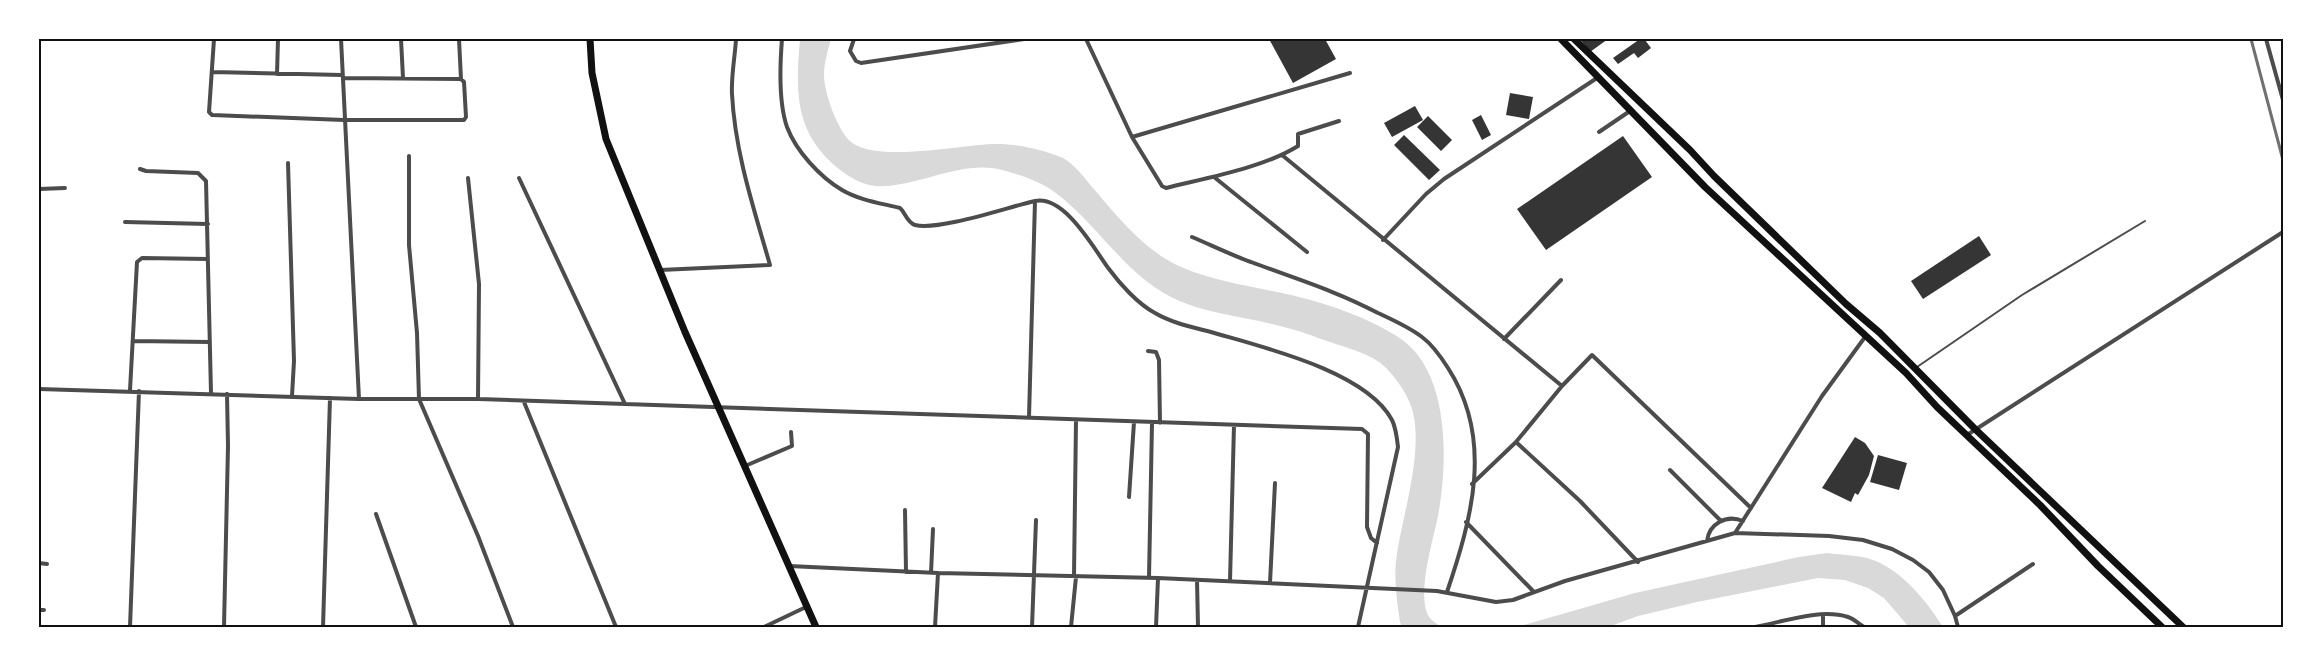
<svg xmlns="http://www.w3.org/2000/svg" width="2322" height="666" viewBox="0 0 2322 666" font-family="Arial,sans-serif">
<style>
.water{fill:#d9d9d9}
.building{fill:#353535}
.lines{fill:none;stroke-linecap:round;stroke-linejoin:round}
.service{stroke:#4c4c4c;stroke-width:2}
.minor{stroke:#4c4c4c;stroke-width:4}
.primary{stroke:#111;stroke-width:7}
.trunk{stroke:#111;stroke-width:7}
.rail{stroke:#707070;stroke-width:3}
.neatline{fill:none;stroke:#111;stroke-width:2}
</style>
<rect width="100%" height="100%" fill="#fff"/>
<path class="water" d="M800 39H831C828 50 824 63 824 75 824 92 837 129 850 141 875 164 963 144 997 144 1013 144 1028 147 1043 151 1049 153 1057 155 1063 158 1074 164 1084 177 1092 187 1113 211 1134 238 1161 256 1198 281 1257 286 1299 297 1332 305 1367 318 1395 335 1451 367 1448 461 1438 516 1433 540 1418 590 1427 613 1429 619 1436 623 1441 627H1402L1400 622C1397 602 1394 581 1396 561 1401 517 1429 440 1408 399 1404 390 1395 377 1388 370 1375 355 1351 349 1333 343 1315 337 1298 330 1280 326 1244 316 1204 314 1171 297 1124 273 1098 225 1057 194 1044 183 1023 176 1006 171 967 158 924 184 885 186 868 187 857 182 843 172 795 136 795 95 800 39Z
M1827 553C1842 555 1859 555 1873 560 1903 571 1927 602 1943 627H1909L1884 598 1868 588 1845 580 1818 578 1697 602 1638 616 1608 627H1517L1635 593 1799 557Z"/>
<path class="building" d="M1269 39H1325L1336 59 1293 83Z
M1580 39H1608L1590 52Z
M1640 39 1642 41 1645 40 1651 48 1638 58 1634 53 1618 64 1613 58Z
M1510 93 1533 97 1529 119 1506 115Z
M1415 106 1423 120 1392 137 1384 123Z
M1481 115 1491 135 1482 140 1472 120Z
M1428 116 1452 140 1441 151 1417 127Z
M1404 135 1440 170 1429 180 1394 145Z
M1623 136 1652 177 1546 250 1517 209Z
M1979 236 1991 255 1923 299 1911 281Z
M1855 437 1865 443 1874 456 1869 475 1858 495 1855 493 1851 502 1822 488Z
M1878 455 1907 463 1899 490 1870 482Z"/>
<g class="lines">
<path class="service" d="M1917 367 2022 295 2145 221"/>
<path class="minor" d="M214 39 209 112 212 115 344 120H464L466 117 464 82 461 79 459 39
M341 39 359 399
M401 39 403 78
M782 39C780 64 779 104 787 127 796 151 820 177 842 190 859 200 880 203 900 208 905 212 907 223 915 225 939 231 1008 207 1035 201 1065 195 1094 249 1109 269 1120 284 1138 304 1155 313 1172 323 1192 327 1211 332 1262 347 1366 371 1392 420 1396 428 1397 438 1398 447L1358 627
M854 39 850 51 856 61 861 63 1024 39
M1086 39 1132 137 1162 186 1166 188C1206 178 1263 168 1298 146V134L1339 121
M2266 39 2283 100
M213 72 342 75
M277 74 278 39
M343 78 461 79
M1599 132 1630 111
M1132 137 1350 73
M1282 155 1562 386
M409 156V245L417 333 419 399 478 536 513 627
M288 163 294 361 292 396
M140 169 146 171 198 173 206 181 211 393
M1214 177 1307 252
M468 178 479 284 478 399
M519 178 625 404
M39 189 65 188
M125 222 208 224
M1192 237C1211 245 1231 255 1251 262 1296 279 1334 290 1378 313 1393 320 1409 327 1422 337 1433 345 1441 357 1448 368 1494 439 1472 518 1447 592
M1383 240 1426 194 1444 179 1597 78
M660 270 770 265C754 209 735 153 732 94 731 76 735 57 736 39
M1504 339 1561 280
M133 341 210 342
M1148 351 1156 352 1159 360 1160 423
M39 389 359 399H478L1362 429 1368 434 1367 527 1371 538 1377 543
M130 390 137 262 142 258 208 259
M524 402 616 627
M1029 417 1035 201
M1967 435 2283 232
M1516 442 1580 501 1638 562
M745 466 792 446 791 432
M1670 470 1721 521
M1472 484 1516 442 1562 386 1592 355 1751 508
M1129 497 1134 422
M905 510 906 572
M376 514 416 627
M1466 522 1534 592
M1735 533 1822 396 1865 337
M1707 541C1709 524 1726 514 1743 521
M39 563 47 564
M789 566 938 573 1158 578 1437 591 1496 602 1513 600 1565 581 1735 533 1829 536 1863 540 1892 549 1913 560 1929 572 1943 590 1955 616 1958 627
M931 573 933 529
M1074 576 1076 420
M1149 578 1152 423
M1197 580 1198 627
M1230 581 1234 425
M1270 583 1275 483
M39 610H44
M1955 616 2033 564
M130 627 139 391
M224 627 228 446 227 394
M323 627 330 398
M764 627 806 607
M935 627 938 573
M1032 627 1036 520
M1071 627 1076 577
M1156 627 1158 578
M1755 627C1783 622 1820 608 1848 617 1854 619 1859 624 1864 627
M1823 627V615"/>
<path class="primary" d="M590 39 592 73 606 139 685 332 816 627"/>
<path class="trunk" d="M1561 39 1705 187 1906 373 1937 407 2040 505 2098 566 2162 627
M1574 39 1690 150 1714 176 1846 304 1880 333 1975 429 2183 627"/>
<path class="rail" d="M2251 39 2283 160"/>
</g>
<rect width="2322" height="666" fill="none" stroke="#ffffff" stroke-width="81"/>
<rect x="40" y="40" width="2242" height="586" class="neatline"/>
</svg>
